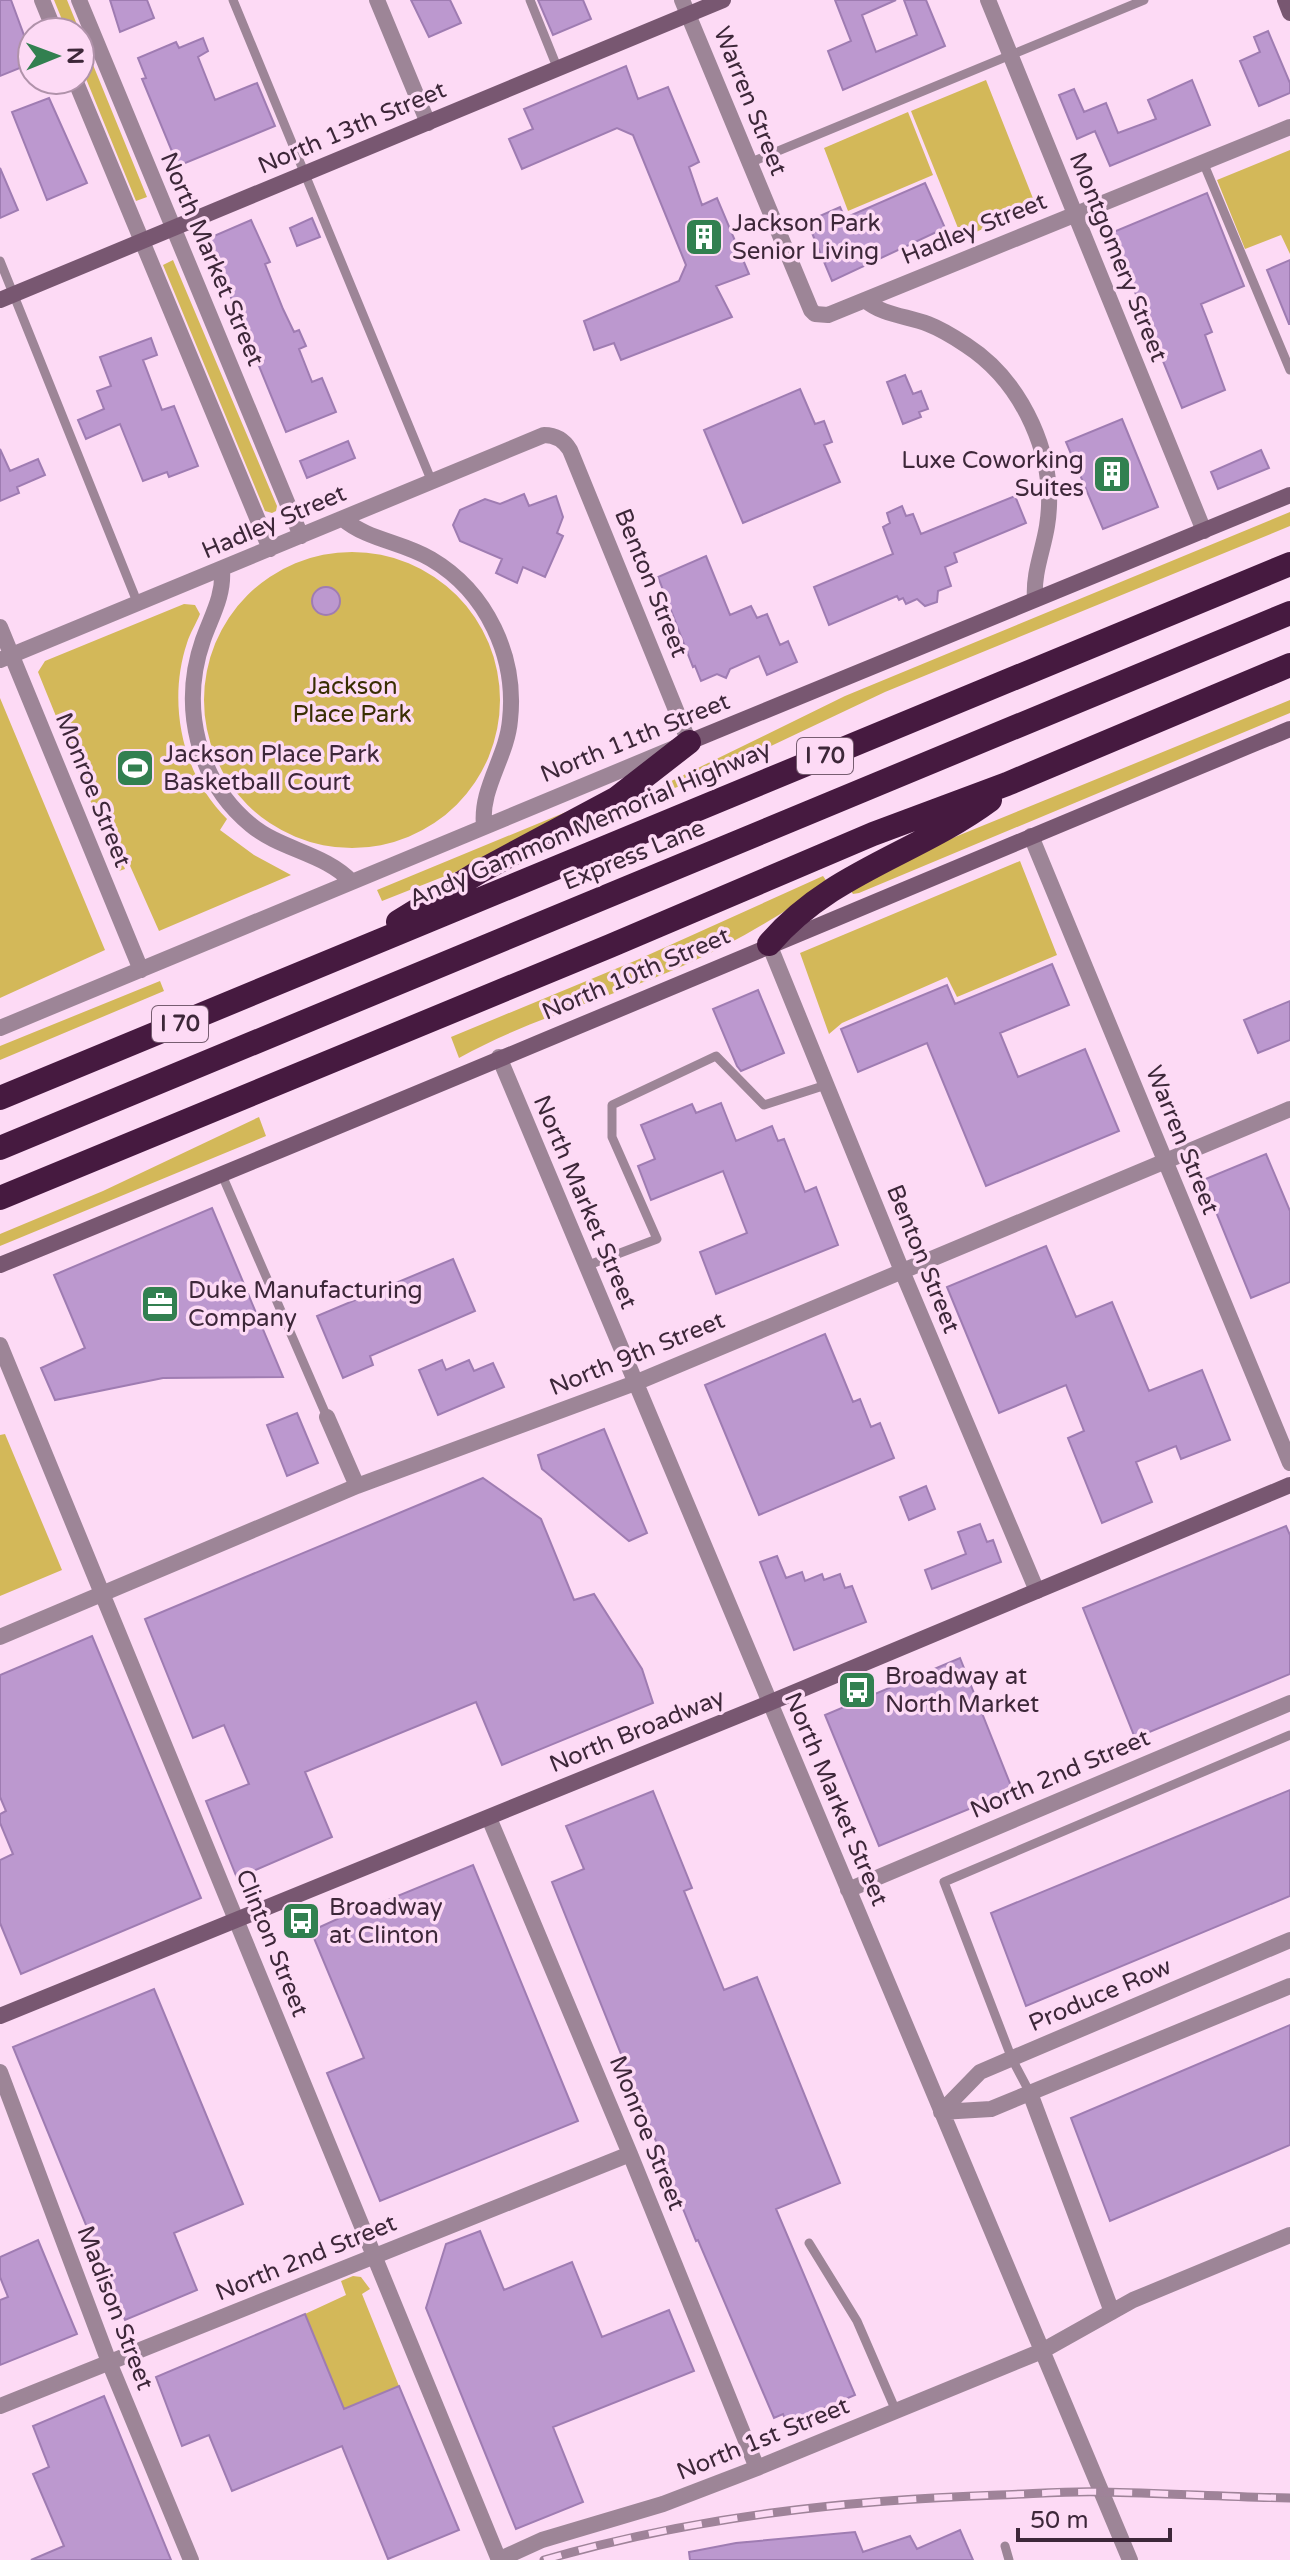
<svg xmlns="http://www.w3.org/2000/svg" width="1290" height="2560" viewBox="0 0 1290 2560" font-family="'Varela Round',sans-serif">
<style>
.green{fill:#d3b859}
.building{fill:#bc98cf;stroke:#9f7cb2;stroke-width:2}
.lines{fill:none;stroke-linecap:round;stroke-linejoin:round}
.lane{stroke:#9d8597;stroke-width:9}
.street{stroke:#9d8597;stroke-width:16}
.secondary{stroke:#785771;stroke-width:16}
.highway{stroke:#461a40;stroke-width:24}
.rail-casing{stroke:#9f8399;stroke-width:9}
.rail{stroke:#fddaf5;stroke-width:6;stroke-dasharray:18;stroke-linecap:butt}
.labels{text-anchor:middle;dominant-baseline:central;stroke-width:7;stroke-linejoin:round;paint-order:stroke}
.shield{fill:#fddaf5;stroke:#775d71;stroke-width:2}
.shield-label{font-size:22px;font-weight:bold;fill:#3d2739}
.street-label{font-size:24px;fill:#3d2739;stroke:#fddaf5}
.poi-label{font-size:24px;fill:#3d2739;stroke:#fddaf5;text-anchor:start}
.park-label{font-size:24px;fill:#392e02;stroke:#fddaf5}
</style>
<rect width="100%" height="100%" fill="#fddaf5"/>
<path class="green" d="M54 0H67L80 32H67Z
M80 33 147 197 136 201 80 64Z
M986 80 1036 206 962 238 911 111Z
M908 112 933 175 848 211 824 148Z
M1290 150V254L1281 235 1245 249 1217 180Z
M173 260 277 506 276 511 272 513 265 511 163 265Z
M1290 512V526L885 692 716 772 649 798 653 790 845 696Z
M204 700a148 148 0 1 1 296 0a148 148 0 1 1-296 0Z
M184 604 195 605 200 614C196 624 190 633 187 643 167 703 182 775 227 819L220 830 254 855 291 875 159 931 111 823 107 825 125 869 119 871 38 672 45 661Z
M0 698 105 950 0 998Z
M1290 700V713L859 893 853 894 849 888 906 857Z
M583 805 473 865 382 901 377 890Z
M1020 861 1057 955 957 997 947 977 842 1023 829 1034 800 953Z
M823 876 828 883C782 914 735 943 685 965 611 998 530 1018 459 1058L451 1037 637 960Z
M160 981 164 991 0 1060V1046Z
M259 1117 266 1136 0 1246V1234L103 1191Z
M5 1434 62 1570 0 1596V1435Z
M353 2276 361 2277 370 2289 362 2294 399 2386 344 2409 305 2314 346 2295 341 2281Z"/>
<path class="building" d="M0 0H11L28 46 32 44V63L0 76Z
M110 0H147L154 18 120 32Z
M411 0H450L461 23 429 37Z
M538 0H583L591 19 553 35Z
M835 0H896L862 15 876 52 917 35 904 0H926L945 46 843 90 828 51 851 41Z
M1268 31 1290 83V93L1259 106 1240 61 1260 52 1254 37Z
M203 38 208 51 198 57 215 100 257 83 275 126 178 166 142 79 146 78 138 58 176 42 179 48Z
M626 66 638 99 668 87 699 162 689 167 702 205 717 198 749 274 716 286 732 317 621 360 614 343 594 350 584 321 679 281 686 265 633 135 617 128 522 169 509 139 533 129 524 109Z
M1192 80 1210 125 1110 166 1095 131 1077 139 1059 95 1074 89 1084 112 1106 103 1118 133 1156 119 1148 100Z
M49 98 87 183 47 200 12 112Z
M0 168 18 210 0 218Z
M925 183 945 228 832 281 812 233 818 231 813 219 840 207 845 218Z
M1207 193 1244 286 1201 304 1212 332 1205 335 1225 390 1182 408 1111 233Z
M312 218 320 237 297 246 290 228Z
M251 220 270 262 265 264 283 309 294 332 299 330 306 346 299 349 312 382 322 378 336 412 286 432 207 239Z
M1290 260V324H1289L1267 270Z
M151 338 157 355 143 360 162 410 174 406 198 466 169 477 167 472 143 481 120 424 86 439 78 420 104 409 97 391 111 386 100 357Z
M905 375 913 394 921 391 928 409 919 412 921 417 903 424 887 382Z
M800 389 815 424 824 421 832 442 824 445 840 482 743 523 704 430Z
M1122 419 1158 507 1103 529 1066 442Z
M348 441 355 458 307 478 300 461Z
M0 449 10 471 38 459 45 475 17 487 19 493 0 501Z
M1261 450 1269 468 1218 489 1211 472Z
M524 494 529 506 556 496 563 517 557 533 563 536 545 577 523 567 517 583 496 573 502 559 460 541 453 525 460 510 485 499 500 504Z
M1015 496 1026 523 954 553 957 562 945 567 951 586 938 591 937 602 925 606 917 599 906 604 903 598 899 600 897 596 829 625 814 587 893 554 883 527 890 523 887 513 902 506 906 516 913 514 921 534Z
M706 556 730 615 751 606 757 618 767 614 780 645 788 641 797 662 767 675 759 656 730 669 726 678 717 674 701 681 695 666 693 667 658 577Z
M312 601a14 14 0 1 1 28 0a14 14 0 1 1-28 0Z
M1052 964 1069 1005 1000 1033 1018 1077 1085 1049 1119 1131 986 1186 927 1043 858 1072 841 1029 947 985 955 1004Z
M758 990 784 1053 741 1071 737 1066 713 1009Z
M1290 1001V1040L1258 1053 1244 1020Z
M721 1103 736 1141 772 1126 778 1141 784 1139 805 1192 816 1187 838 1245 716 1294 700 1252 747 1233 723 1171 651 1200 638 1166 655 1159 641 1125 692 1104 696 1113Z
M1266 1154 1290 1211V1282L1251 1298 1203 1180Z
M212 1208 283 1377 163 1378 55 1400 41 1368 85 1348 54 1275Z
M1046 1246 1076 1317 1112 1302 1149 1391 1202 1370 1230 1440 1181 1459 1176 1446 1136 1462 1152 1502 1102 1523 1068 1438 1084 1431 1066 1385 999 1413 947 1287Z
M453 1259 475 1311 370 1356 373 1365 343 1378 317 1316Z
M825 1334 853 1402 860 1399 871 1427 880 1423 894 1458 759 1515 705 1385Z
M442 1360 446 1370 469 1360 474 1371 493 1363 504 1387 438 1415 419 1370Z
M297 1413 318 1463 287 1476 267 1425Z
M604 1429 647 1533 629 1541 542 1469 538 1455Z
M483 1478 541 1519 574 1600 594 1594 642 1669 653 1703 502 1765 476 1702 305 1772 332 1837 237 1878 206 1801 249 1784 224 1725 193 1738 145 1619Z
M926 1486 935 1509 909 1520 900 1497Z
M980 1524 987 1542 993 1540 1001 1562 932 1589 925 1570 966 1554 958 1532Z
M1286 1526 1290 1535V1674L1135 1738 1083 1608Z
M777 1556 786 1578 802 1572 805 1581 822 1574 824 1580 840 1574 845 1588 852 1586 866 1622 794 1650 760 1562Z
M92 1636 201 1898 21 1974 0 1923V1860L13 1854 0 1823V1814L6 1811 0 1797V1675Z
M960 1658 1013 1791 879 1846 825 1715Z
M1290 1790V1896L1026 2006 991 1913Z
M653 1791 692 1888 684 1891 724 1990 757 1977 840 2183 776 2209 855 2395 787 2424 783 2414 774 2418 698 2240 696 2241 552 1882 584 1869 566 1826Z
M473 1865 578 2121 380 2201 327 2073 364 2058 311 1931 370 1904 371 1907Z
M154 1989 243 2204 174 2233 197 2290 125 2320 13 2047Z
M1290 2025V2145L1110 2221 1071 2118Z
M480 2231 504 2290 572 2262 602 2337 669 2310 694 2371 553 2427 583 2502 516 2529 426 2308 446 2244Z
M38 2240 77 2334 0 2365V2300L8 2297 0 2277V2257Z
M305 2314 344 2409 399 2386 459 2530 388 2559 342 2446 232 2491 209 2435 182 2446 156 2377Z
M104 2396 171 2560H31L64 2546 33 2474 49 2467 33 2426Z
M960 2530 973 2560H690L689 2552 736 2543 855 2532 863 2552 910 2536 917 2549Z"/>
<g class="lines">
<path class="lane" d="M233 0 432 482
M530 0 557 67
M1203 162 1290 370
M749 163 1144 0
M0 261 138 604
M222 1175 327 1417
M586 1266 657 1239 612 1137V1105L716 1056 764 1105 826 1085
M1030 2093 1012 2059 944 1882 1290 1735
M809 2243 857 2321 896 2411
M1005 2546 1009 2560"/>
<path class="street" d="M42 0 55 32
M79 0 301 536
M377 0 428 123
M682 0 811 310 815 314 828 315 1290 127
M988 0 1204 531
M75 80 270 549
M865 300C882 315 907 316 928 324 941 329 954 337 966 345 1023 382 1058 458 1047 526 1043 551 1033 573 1035 599
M343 519C368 540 403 542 431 559 487 592 517 657 510 720 507 757 480 788 484 826
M222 570C224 596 211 617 203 640 180 706 197 781 251 825 281 850 325 853 352 882
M0 627 141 970
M0 660 544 435C556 435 564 440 570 450L689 742 0 1028
M1031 836 1290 1463
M769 944 902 1271 1037 1591
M499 1057 1130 2560
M0 1345 499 2560
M327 1417 357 1486
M0 1637 357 1486 635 1383 1290 1109
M489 1818 630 2154 757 2468
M848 1890 1290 1703
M0 2072 109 2362 191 2560
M1030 2093 1112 2312
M941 2112 980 2072 1290 1940
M941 2112 991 2109 1290 1986
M0 2406 630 2154
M498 2560 542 2540 663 2504 757 2468 1042 2351 1133 2300 1290 2235"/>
<path class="secondary" d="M1285 0 1290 13
M0 300 723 0
M689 742 1290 495
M0 1265C432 1090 860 907 1290 729
M0 2016 769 1703 1290 1485"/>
<path class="highway" d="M398 922 479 872 617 798 689 742
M769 944C830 872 917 854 990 800
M0 1098 1290 564
M0 1148 1290 613
M0 1198 610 946 873 834 1007 784 1290 665"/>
<g class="rail-casing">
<path id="rail" d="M544 2560C692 2517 845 2500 999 2495 1033 2494 1068 2491 1102 2492 1165 2493 1227 2497 1290 2498"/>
</g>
<use href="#rail" class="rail"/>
</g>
<defs>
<g id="building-square" transform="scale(2)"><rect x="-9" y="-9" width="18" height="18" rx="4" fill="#328050" stroke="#fddaf5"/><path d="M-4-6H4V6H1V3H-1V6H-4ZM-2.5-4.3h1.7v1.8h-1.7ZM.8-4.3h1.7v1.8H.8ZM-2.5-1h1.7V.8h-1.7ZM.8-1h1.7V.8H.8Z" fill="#fff"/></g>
<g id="stadium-square" transform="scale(2)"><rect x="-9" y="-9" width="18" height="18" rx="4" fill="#328050" stroke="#fddaf5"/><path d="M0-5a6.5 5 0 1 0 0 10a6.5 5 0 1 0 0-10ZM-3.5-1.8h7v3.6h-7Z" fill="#fff"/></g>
<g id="office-square" transform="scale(2)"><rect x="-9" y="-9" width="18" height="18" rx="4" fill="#328050" stroke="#fddaf5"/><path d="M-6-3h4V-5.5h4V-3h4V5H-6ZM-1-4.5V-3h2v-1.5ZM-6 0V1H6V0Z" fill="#fff"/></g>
<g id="bus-square" transform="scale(2)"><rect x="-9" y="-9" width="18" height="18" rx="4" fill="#328050" stroke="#fddaf5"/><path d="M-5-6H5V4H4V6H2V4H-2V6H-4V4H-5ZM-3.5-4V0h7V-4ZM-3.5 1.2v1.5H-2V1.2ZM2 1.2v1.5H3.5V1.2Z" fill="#fff"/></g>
</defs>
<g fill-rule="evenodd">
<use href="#building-square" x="704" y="237"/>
<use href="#building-square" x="1112" y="474"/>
<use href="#stadium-square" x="135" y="768"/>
<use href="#office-square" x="160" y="1304"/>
<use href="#bus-square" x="857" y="1690"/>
<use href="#bus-square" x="301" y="1921"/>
</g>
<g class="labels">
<g class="shield">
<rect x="797" y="738" width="56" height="36" rx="6"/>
<rect x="152" y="1006" width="56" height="36" rx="6"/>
</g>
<g class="shield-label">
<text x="825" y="756">I 70</text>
<text x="180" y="1024">I 70</text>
</g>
<g class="street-label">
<text transform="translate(750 101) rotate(68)">Warren Street</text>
<text transform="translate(352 128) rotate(-23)">North 13th Street</text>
<text transform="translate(974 229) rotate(-22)">Hadley Street</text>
<text transform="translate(1118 257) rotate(68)">Montgomery Street</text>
<text transform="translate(212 259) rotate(67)">North Market Street</text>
<text transform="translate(274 522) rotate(-23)">Hadley Street</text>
<text transform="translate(651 583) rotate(68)">Benton Street</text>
<text transform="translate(635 738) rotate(-22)">North 11th Street</text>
<text transform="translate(93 790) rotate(68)">Monroe Street</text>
<text transform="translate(590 824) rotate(-23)">Andy Gammon Memorial Highway</text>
<text transform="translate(634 855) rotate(-22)">Express Lane</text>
<text transform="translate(636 974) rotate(-23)">North 10th Street</text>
<text transform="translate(1182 1140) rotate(68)">Warren Street</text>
<text transform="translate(585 1202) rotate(67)">North Market Street</text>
<text transform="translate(923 1259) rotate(68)">Benton Street</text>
<text transform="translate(637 1354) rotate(-22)">North 9th Street</text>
<text transform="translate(637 1731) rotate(-22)">North Broadway</text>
<text transform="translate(1060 1774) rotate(-23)">North 2nd Street</text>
<text transform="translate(836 1799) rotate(67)">North Market Street</text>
<text transform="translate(272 1943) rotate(68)">Clinton Street</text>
<text transform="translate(1100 1995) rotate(-23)">Produce Row</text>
<text transform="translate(647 2133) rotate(68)">Monroe Street</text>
<text transform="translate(306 2258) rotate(-22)">North 2nd Street</text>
<text transform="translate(115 2308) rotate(69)">Madison Street</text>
<text transform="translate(763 2439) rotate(-22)">North 1st Street</text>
</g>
<g class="poi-label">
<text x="732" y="223">Jackson Park<tspan x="732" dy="28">Senior Living</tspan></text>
<text x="1084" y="460" text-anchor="end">Luxe Coworking<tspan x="1084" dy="28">Suites</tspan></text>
<text x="163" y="754">Jackson Place Park<tspan x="163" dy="28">Basketball Court</tspan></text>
<text x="188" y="1290">Duke Manufacturing<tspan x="188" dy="28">Company</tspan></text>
<text x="885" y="1676">Broadway at<tspan x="885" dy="28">North Market</tspan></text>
<text x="329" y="1907">Broadway<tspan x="329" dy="28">at Clinton</tspan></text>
</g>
<g class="park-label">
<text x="352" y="686">Jackson<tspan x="352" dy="28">Place Park</tspan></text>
</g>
</g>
<g transform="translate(56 56) rotate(89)"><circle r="38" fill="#fddaf5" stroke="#b092aa" stroke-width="2"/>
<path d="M0-6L14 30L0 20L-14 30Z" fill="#328050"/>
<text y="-12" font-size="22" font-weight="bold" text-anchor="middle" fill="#3d2739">N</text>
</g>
<path d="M1018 2528v12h152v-12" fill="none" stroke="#3d2739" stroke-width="4"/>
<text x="1030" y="2528" font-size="24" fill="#3d2739" stroke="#fddaf5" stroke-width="6" paint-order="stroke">50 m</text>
</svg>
